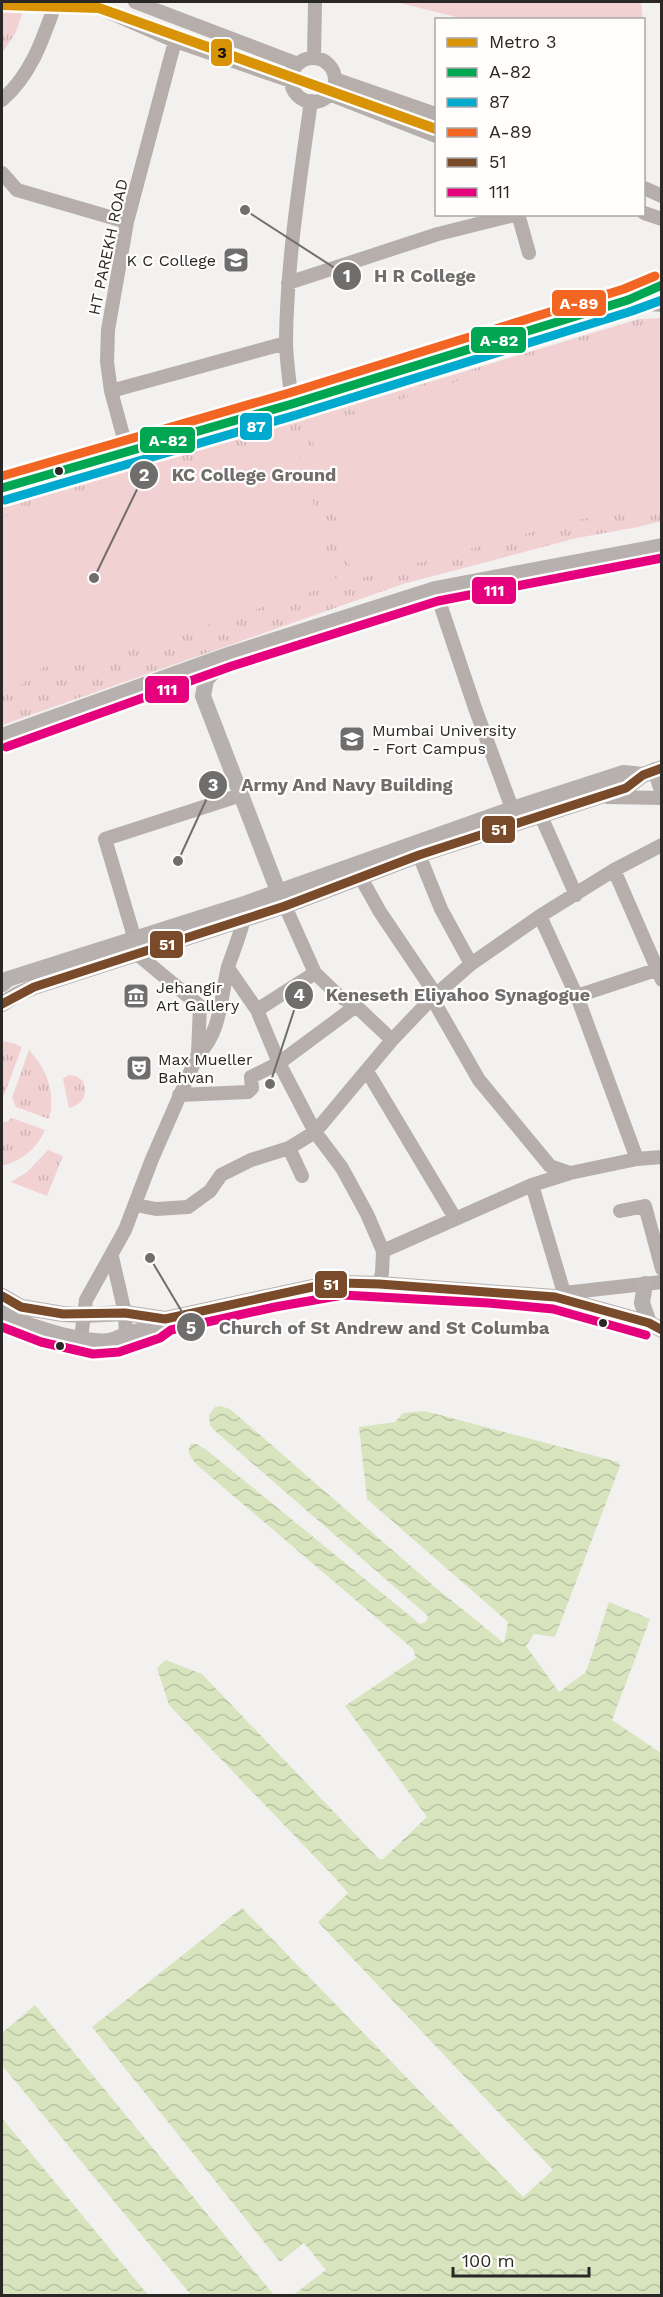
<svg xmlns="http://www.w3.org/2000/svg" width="663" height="2297" viewBox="0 0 663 2297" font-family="'Work Sans',sans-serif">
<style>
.grass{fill:url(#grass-tufts)}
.pitch{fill:#f1d1d2}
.water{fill:url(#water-waves)}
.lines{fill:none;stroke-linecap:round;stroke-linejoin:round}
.minor{stroke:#b5aeaa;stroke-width:14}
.major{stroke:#b6b0ae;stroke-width:16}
.bus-1-casing{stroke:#fffefd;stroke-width:14}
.bus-2-casing{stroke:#fffefd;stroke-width:14}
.bus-3-casing{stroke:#fffefd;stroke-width:14}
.bus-4-casing{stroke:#fffefd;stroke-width:14}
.bus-5-casing{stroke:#fffefd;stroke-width:14}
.bus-1{stroke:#00a651;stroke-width:9}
.bus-2{stroke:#00a9ce;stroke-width:9}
.bus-3{stroke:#f26522;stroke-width:9}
.bus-4{stroke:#7a4b2a;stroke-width:9}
.bus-5{stroke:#e5007d;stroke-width:9}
.metro-1-casing{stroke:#fffefd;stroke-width:15}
.metro-1{stroke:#d89306;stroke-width:10}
.bus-dot{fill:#292827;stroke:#fffefd;stroke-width:2}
.labels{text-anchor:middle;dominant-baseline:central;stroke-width:4.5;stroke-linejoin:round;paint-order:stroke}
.street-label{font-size:16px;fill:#292827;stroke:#fffefd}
.poi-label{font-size:16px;fill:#292827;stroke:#fffefd;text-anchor:start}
.leader{fill:none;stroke:#6f6e6d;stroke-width:2}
.callout-dot{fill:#6f6e6d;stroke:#fffefd;stroke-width:2}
.mark-label{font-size:18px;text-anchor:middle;font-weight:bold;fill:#fff}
.callout-label{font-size:18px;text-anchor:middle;font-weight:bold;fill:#6f6e6d;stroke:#fffefd;stroke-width:4.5;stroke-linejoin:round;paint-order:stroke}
.line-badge{stroke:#fffefd;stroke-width:2}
.badge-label{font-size:16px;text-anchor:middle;font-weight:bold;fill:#fff}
.pale-badge-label{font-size:16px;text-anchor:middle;font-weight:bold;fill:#111}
</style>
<defs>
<pattern id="grass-tufts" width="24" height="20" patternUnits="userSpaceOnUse" patternTransform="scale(1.5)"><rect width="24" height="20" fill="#f1d1d2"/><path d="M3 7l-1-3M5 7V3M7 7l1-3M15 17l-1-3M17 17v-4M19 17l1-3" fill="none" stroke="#cfb3b4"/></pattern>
<pattern id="water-waves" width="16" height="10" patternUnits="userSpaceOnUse" patternTransform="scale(1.5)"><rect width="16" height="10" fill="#d7e4be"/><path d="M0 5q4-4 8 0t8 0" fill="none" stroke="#b9c4a3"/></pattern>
</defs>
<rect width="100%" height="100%" fill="#f2f1ef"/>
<path class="grass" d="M2 2H26L16 32 2 53Z
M661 318V521L638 527 577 538 403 584 2 725V508L296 422 639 319Z
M2 1041 13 1043 22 1047 4 1095H2Z
M29 1050C47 1069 56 1093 49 1119L16 1107 12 1098Z
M68 1075 76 1076 83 1081C88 1095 83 1104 69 1108L63 1079Z
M12 1118 45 1130C37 1149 21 1161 2 1166V1126L3 1122H7Z
M48 1150 63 1156 47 1196 11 1182 27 1172Z"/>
<path class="pitch" d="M396 2H641L643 20 464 19Z
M641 326 661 329V501L621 512 573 521 354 580 309 428 582 342Z
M293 433 337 583 84 665 43 667 20 686 2 691V517Z"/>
<path class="water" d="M220 1406 230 1409 435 1587 504 1643 508 1622 367 1499 359 1427 395 1422 403 1413 425 1411 618 1462 620 1466 555 1637 534 1634 526 1646 559 1692 586 1672 609 1602 650 1619 612 1720 661 1753V2295H293L326 2270 304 2243 280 2262 92 2027 242 1908 523 2197 553 2170 318 1922 348 1893 335 1878 169 1705 157 1668 166 1660 202 1674 379 1859H383L427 1817 345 1706 416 1658 413 1649 196 1464C191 1457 186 1452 191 1444H197L209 1452 420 1624 426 1622 428 1616 213 1429 210 1425 209 1415 215 1407Z
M35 2005 274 2295H191L2 2065V2033Z
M2 2118 148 2295H2Z"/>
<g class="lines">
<path class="minor" d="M86 2 175 41 291 81
M135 2 298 64
M314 58 315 2
M291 80a22 22 0 1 1 44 0a22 22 0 1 1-44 0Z
M335 79 436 114
M329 94 436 136
M2 100C32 74 43 38 56 2
M2 173 17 190 127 222
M644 188 662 196
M644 213 662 219
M518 214 529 253
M288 283 438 234 518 214
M111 391 286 343
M295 414 292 404C290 383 286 361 286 340 287 260 300 180 311 101
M130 461 111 391 107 362 108 330 127 222 175 41
M435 589 475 708 516 819
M607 797 662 798
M540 814 576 895
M419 855 441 909 471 964
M614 870 662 980
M361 878 380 912 436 995
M285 906 315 973 339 996 356 1006 392 1040
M540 916 578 999 637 1159
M135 940 105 839 241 795
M228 968 257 1010 279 1063 315 1132 342 1168 367 1214 383 1251 382 1273 379 1284
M577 996 662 968
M432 998 479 1080 550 1166 570 1173
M257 1010 315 973
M198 1054C221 1034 221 995 228 967 234 949 242 931 245 913
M367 1071 455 1218
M179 1095 248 1092 252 1088 251 1077 279 1063 356 1006
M289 1148 302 1176
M532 1185 564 1293
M136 1205 156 1209 188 1207 210 1191 221 1175 251 1160 289 1148 315 1132 392 1040 432 998 471 964 540 916 614 870 662 845
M620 1211 645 1206 662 1269
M383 1251 532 1185 570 1173 637 1159 662 1157
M112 1257 125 1313 126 1335
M557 1296 564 1293 662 1282
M81 1338 86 1300 125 1230 152 1159 198 1054 200 1006 137 954"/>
<path class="major" d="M651 303 662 304
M2 488 292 404 628 300 657 289 662 285
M225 658 206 680 203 696 278 891
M2 736 228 655 435 589 662 546
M655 770 662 790
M2 984 8 979 247 903 512 809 623 773 643 775
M2 1004 18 994 34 987 285 906 419 855 626 788 643 775 662 768
M645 1284 642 1303 649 1323
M2 1296 21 1307 63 1314 83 1315 125 1313 165 1319 317 1286 342 1283 379 1284 555 1297 649 1323 662 1330
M2 1313C24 1326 84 1344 109 1341 117 1340 123 1335 131 1333 144 1330 155 1328 165 1319"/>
<g class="bus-1-casing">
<path id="bus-1" d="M2 488 292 404 628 300 662 285"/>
</g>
<g class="bus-2-casing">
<path id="bus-2" d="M5 500 296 415 632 311 662 300"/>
</g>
<g class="bus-3-casing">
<path id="bus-3" d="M2 476 289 393 624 289 655 276"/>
</g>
<g class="bus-4-casing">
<path id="bus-4" d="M2 1004 34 987 285 906 419 855 626 788 643 775 662 768
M2 1296 21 1307 63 1314 125 1313 165 1319 317 1286 342 1283 379 1284 555 1297 649 1323 662 1330"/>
</g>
<g class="bus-5-casing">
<path id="bus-5" d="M6 747 232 666 438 601 662 558
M2 1327 41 1342 93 1354 119 1352 160 1338 171 1330 275 1307 343 1295 488 1303 553 1309 646 1335"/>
</g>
<use href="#bus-1" class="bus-1"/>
<use href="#bus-2" class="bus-2"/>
<use href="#bus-3" class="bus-3"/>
<use href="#bus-4" class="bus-4"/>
<use href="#bus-5" class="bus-5"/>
<g class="metro-1-casing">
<path id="metro-1" d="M2 5 99 8 436 129"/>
</g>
<use href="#metro-1" class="metro-1"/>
</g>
<defs>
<g id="university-square" transform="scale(1.35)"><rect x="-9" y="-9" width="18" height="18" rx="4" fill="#6f6e6d" stroke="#fffefd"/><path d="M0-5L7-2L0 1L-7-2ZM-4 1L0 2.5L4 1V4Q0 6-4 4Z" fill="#fff"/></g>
<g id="museum-square" transform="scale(1.35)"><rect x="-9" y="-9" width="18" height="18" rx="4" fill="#6f6e6d" stroke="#fffefd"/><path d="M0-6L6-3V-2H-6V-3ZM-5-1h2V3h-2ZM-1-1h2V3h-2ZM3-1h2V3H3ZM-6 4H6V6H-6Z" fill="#fff"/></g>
<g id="theatre-square" transform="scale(1.35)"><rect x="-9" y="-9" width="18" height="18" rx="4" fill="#6f6e6d" stroke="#fffefd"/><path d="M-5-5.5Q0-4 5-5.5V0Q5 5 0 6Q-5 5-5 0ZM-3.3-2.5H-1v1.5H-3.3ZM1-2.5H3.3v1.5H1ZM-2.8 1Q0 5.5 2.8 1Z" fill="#fff"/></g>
</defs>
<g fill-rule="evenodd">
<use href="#university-square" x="236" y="260"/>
<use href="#university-square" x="352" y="739"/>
<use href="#museum-square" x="136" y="996"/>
<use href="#theatre-square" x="139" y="1068"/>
</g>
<g class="bus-dot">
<circle cx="59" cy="471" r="5"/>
<circle cx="603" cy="1323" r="5"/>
<circle cx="60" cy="1346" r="5"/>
</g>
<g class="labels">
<g class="street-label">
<text transform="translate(108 247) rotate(-78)">HT PAREKH ROAD</text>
</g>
<g class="poi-label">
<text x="216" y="260" text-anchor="end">K C College</text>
<text x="372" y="730">Mumbai University<tspan x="372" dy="18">- Fort Campus</tspan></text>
<text x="156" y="987">Jehangir<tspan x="156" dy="18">Art Gallery</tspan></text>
<text x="158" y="1059">Max Mueller<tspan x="158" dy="18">Bahvan</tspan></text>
</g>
</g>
<path class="leader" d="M245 210L347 276M94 578L144 475M178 861L213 785M270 1084L299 995M150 1258L191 1327"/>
<g class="callout-dot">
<circle cx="245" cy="210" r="6"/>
<circle cx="94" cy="578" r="6"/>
<circle cx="178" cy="861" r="6"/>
<circle cx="270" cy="1084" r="6"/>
<circle cx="150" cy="1258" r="6"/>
<circle cx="347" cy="276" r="15"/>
<circle cx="144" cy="475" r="15"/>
<circle cx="213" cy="785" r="15"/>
<circle cx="299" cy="995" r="15"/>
<circle cx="191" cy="1327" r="15"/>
</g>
<g class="mark-label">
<text x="347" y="282">1</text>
<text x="144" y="481">2</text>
<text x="213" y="791">3</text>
<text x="299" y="1001">4</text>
<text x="191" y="1334">5</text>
</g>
<g class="callout-label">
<text x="425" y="282">H R College</text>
<text x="254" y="481">KC College Ground</text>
<text x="347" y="791">Army And Navy Building</text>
<text x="458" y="1001">Keneseth Eliyahoo Synagogue</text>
<text x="384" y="1334">Church of St Andrew and St Columba</text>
</g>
<g class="line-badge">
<rect x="210" y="38" width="23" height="29" rx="6" fill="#d89306"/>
<rect x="551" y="289" width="56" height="28" rx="6" fill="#f26522"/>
<rect x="470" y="326" width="57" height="28" rx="6" fill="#00a651"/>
<rect x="239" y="412" width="34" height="29" rx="6" fill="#00a9ce"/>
<rect x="139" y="426" width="57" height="28" rx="6" fill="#00a651"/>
<rect x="471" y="576" width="46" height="29" rx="6" fill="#e5007d"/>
<rect x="144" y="675" width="46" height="29" rx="6" fill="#e5007d"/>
<rect x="481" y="815" width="35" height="29" rx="6" fill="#7a4b2a"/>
<rect x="149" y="930" width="35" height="29" rx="6" fill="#7a4b2a"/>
<rect x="314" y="1270" width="34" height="29" rx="6" fill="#7a4b2a"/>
</g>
<g class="badge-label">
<text x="579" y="309">A-89</text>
<text x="499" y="346">A-82</text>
<text x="256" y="432">87</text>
<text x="168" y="446">A-82</text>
<text x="494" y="596">111</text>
<text x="167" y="695">111</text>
<text x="499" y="835">51</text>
<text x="167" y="950">51</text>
<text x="331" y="1290">51</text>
</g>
<g class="pale-badge-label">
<text x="222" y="58">3</text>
</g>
<rect width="663" height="2297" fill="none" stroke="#292827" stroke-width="6"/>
<rect x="435" y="18" width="210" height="198" fill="#fffefd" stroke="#a9a8a7" stroke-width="1.5"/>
<rect x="447" y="38" width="30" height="9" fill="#d89306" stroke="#a9a8a7" stroke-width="1.5"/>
<text x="489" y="48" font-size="18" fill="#292827">Metro 3</text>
<rect x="447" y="68" width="30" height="9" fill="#00a651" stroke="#a9a8a7" stroke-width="1.5"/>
<text x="489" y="78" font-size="18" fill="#292827">A-82</text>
<rect x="447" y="98" width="30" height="9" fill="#00a9ce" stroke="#a9a8a7" stroke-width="1.5"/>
<text x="489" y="108" font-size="18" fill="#292827">87</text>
<rect x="447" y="128" width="30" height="9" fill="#f26522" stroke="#a9a8a7" stroke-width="1.5"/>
<text x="489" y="138" font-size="18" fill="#292827">A-89</text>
<rect x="447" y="158" width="30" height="9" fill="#7a4b2a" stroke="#a9a8a7" stroke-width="1.5"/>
<text x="489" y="168" font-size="18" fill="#292827">51</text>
<rect x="447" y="188" width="30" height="9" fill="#e5007d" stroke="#a9a8a7" stroke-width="1.5"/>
<text x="489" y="198" font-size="18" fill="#292827">111</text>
<path d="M453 2267v9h136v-9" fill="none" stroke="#292827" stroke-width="3"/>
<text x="462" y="2267" font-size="18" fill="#292827" stroke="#fffefd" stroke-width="4.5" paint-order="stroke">100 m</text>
</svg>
